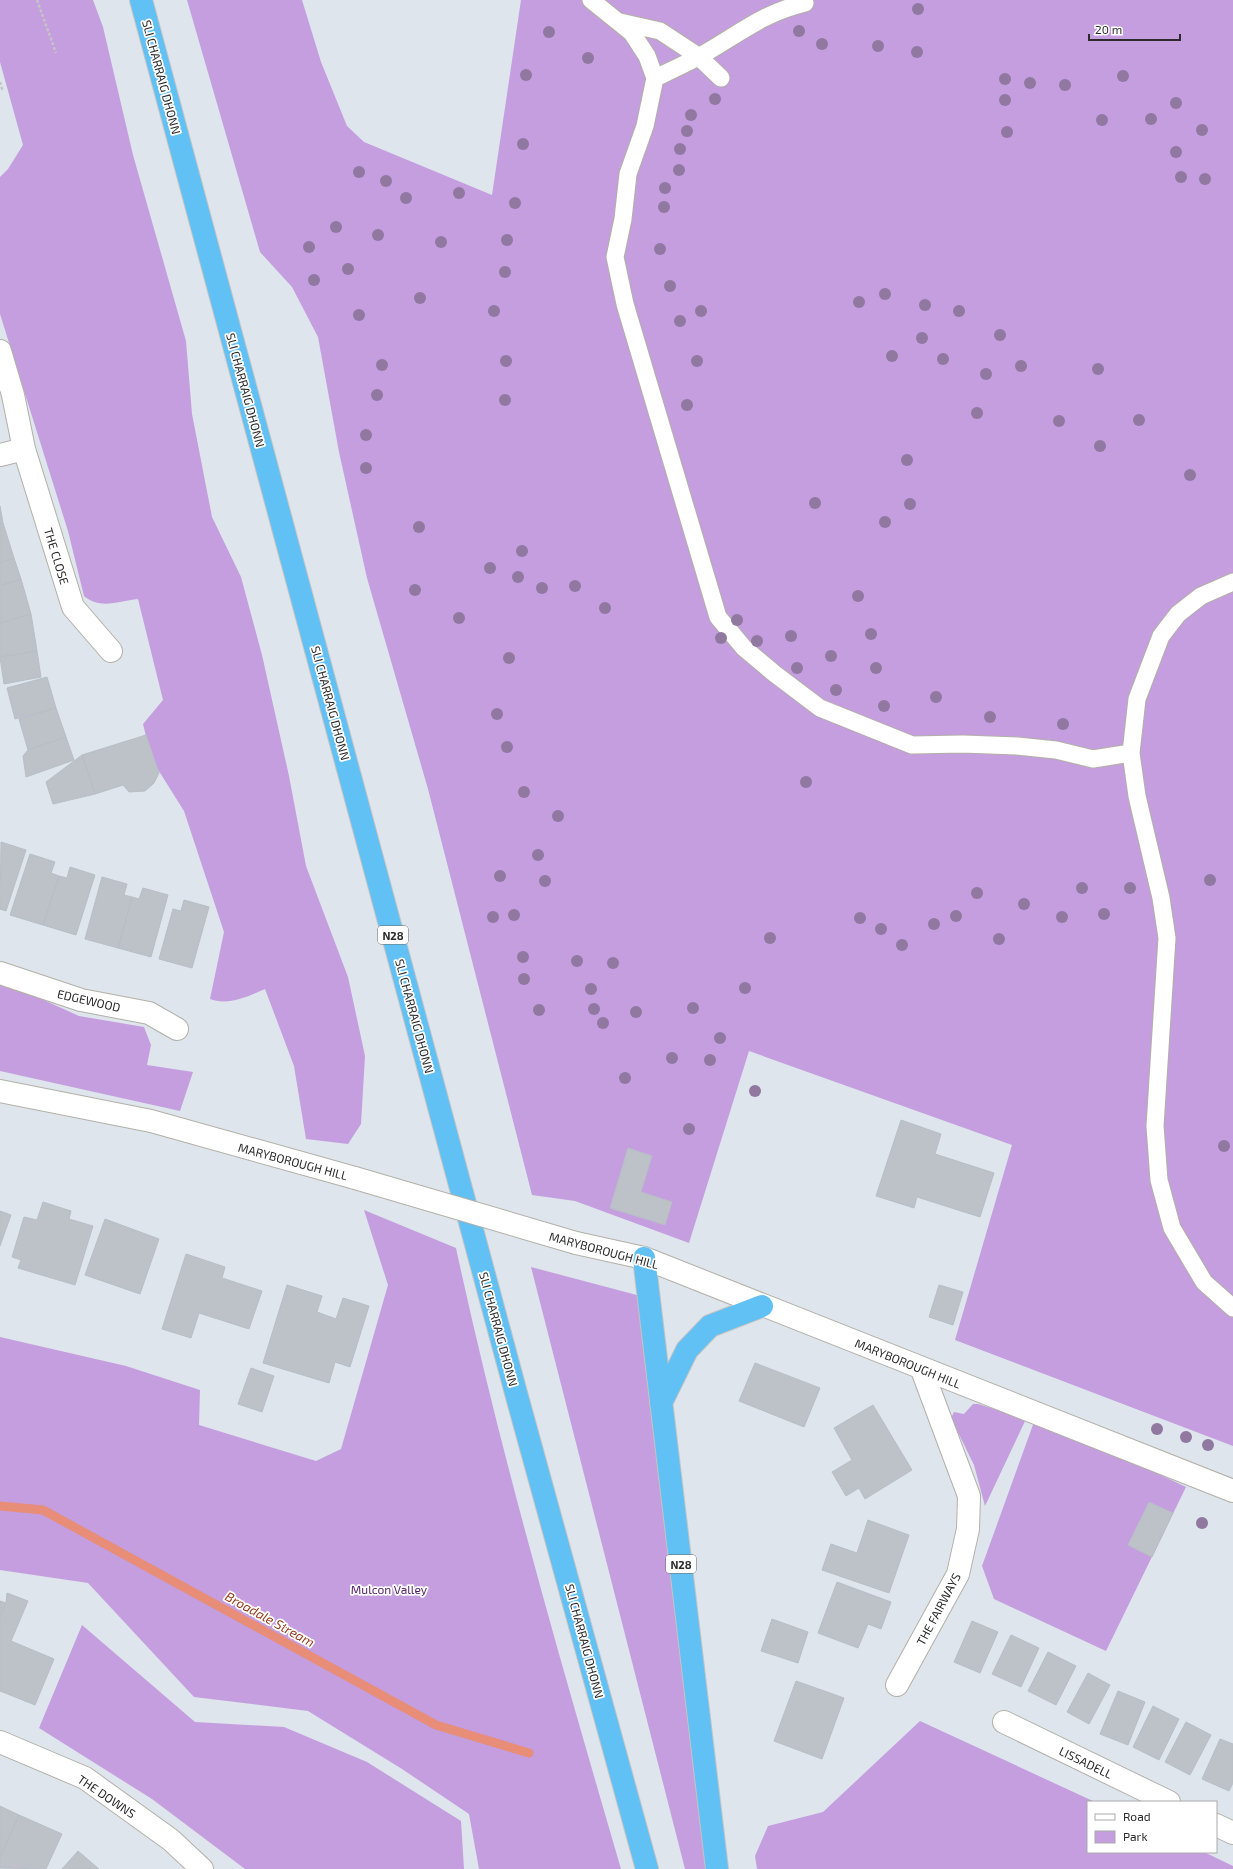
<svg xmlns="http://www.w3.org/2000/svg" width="1233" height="1869" viewBox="0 0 1233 1869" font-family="'Exo 2',sans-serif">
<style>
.green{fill:#c49edf}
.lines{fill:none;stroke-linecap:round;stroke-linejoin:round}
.stream{stroke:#e78d78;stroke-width:9}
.building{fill:#bdc1c8;stroke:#b8bec7}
.lane-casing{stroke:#b3b0a7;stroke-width:19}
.street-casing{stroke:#b3b0a7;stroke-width:24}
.secondary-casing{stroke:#b3b0a7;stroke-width:24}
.highway-casing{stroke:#c4c4c4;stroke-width:24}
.path{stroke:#c4c4c4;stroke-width:2.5;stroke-dasharray:3 2;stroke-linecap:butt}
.lane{stroke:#fff;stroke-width:17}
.street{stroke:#fff;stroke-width:22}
.secondary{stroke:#fff;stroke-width:22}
.highway{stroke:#61c0f4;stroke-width:22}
.secondary-bridge-casing{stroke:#b3b0a7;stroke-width:24;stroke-linecap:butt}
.secondary-bridge{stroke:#fff;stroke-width:22}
.tree{fill:#9078a1}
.labels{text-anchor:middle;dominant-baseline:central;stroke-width:3.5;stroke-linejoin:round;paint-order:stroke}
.shield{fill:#fff;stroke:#6b6b6b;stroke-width:1}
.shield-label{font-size:11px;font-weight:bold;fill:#2b2b2b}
.street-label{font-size:12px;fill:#2b2b2b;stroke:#fff}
.park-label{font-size:12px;fill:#511f64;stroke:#fff}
.water-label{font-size:13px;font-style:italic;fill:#943816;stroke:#fff}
</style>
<rect width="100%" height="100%" fill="#dee5ec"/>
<path class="green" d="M0 0H93L103 27 133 155 186 341 192 414 212 517 241 577 262 655 289 776 306 866 348 977 365 1056 361 1124 348 1144 306 1139 294 1066 265 989C249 996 228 1006 210 999L224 932 184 811 152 760 143 724 163 700 138 599C118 601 101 610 84 596L68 531 0 314V177L8 169 23 145 0 62Z
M187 0H302L321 62 347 126 364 142 492 195 521 0H1233V1446L955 1340 1012 1145 749 1051 689 1243 575 1201 532 1195 428 789 367 578 339 452 318 337 292 287 260 252Z
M0 982 15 987 79 1016 144 1027 151 1045 147 1065 193 1072 180 1111 0 1071Z
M364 1210 456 1248C501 1457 561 1663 621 1869H479L469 1814 402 1769 308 1711 194 1697 88 1583 0 1570V1337L126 1366 200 1390 199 1425 316 1461 341 1449 388 1285Z
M531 1267 648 1298 708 1869H685Z
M973 1404H978L1026 1419 985 1506 974 1465 951 1418 954 1412 964 1414Z
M1034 1422 1127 1459 1186 1487 1106 1651 994 1599 982 1566Z
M82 1625 195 1722 284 1727 367 1762 461 1821 464 1869H245L152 1799 39 1728Z
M920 1721 1095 1802H1088V1852H1204L1233 1866V1869H757L755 1856 768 1826 823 1812Z"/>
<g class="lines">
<path class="stream" d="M0 1506 43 1510 436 1725 529 1753"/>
</g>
<path class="building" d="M0 506 3 523 0 524Z
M3 523 14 558 0 563V524Z
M14 558 21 579 0 586V563Z
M21 579 31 614 0 623V586Z
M31 614 37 651 0 657V623Z
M37 651 41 677 4 684 0 657Z
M47 677 56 708 15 719 7 688Z
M56 708 66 737 28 750 19 719Z
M146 735 159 773 154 783 145 791 129 792 123 785 95 794 82 755Z
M66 737 74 760 26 777 23 756 28 750Z
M82 755 95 794 53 804 46 782Z
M1 842 26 850 6 911 0 909Z
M30 854 55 862 51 873 59 876 43 925 10 915Z
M70 867 95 875 76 935 43 925 59 876 67 878Z
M102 877 127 884 124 895 132 897 118 948 85 939Z
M143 888 168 895 151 957 118 948 132 897 139 899Z
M184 900 209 907 192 968 159 959 173 909 181 911Z
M901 1120 941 1134 935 1154 994 1173 980 1217 917 1197 914 1208 876 1196Z
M628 1148 652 1156 641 1192 672 1202 665 1225 610 1208Z
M43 1202 71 1211 69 1219 93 1226 75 1285 18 1268 21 1260 12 1257 24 1217 37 1220Z
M0 1211 11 1215 0 1246Z
M105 1219 159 1239 140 1294 85 1275Z
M186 1254 225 1267 222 1278 262 1291 249 1329 199 1313 191 1338 162 1329Z
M287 1285 322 1296 317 1312 336 1319 343 1298 369 1306 350 1367 335 1362 329 1383 263 1363Z
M939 1285 963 1292 953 1325 929 1317Z
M755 1363 820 1388 804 1427 739 1401Z
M251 1368 274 1376 262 1412 238 1404Z
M873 1405 912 1470 865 1499 859 1488 846 1496 832 1472 852 1460 834 1428Z
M1149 1502 1173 1513 1152 1557 1128 1545Z
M868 1520 909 1535 889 1593 822 1570 831 1544 857 1553Z
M837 1582 891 1602 881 1629 868 1624 858 1648 818 1633Z
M7 1593 28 1601 11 1641 54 1659 35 1705 0 1691V1618L6 1603Z
M0 1601 6 1603 0 1618Z
M772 1619 808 1632 798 1663 761 1651Z
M972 1621 998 1632 980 1673 954 1662Z
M1011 1635 1039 1648 1021 1687 992 1674Z
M1048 1652 1076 1666 1056 1705 1028 1691Z
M1088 1673 1110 1685 1089 1724 1067 1712Z
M796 1681 844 1698 822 1759 774 1741Z
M1118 1691 1145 1702 1128 1745 1100 1734Z
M1153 1706 1179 1719 1159 1760 1133 1747Z
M1186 1722 1211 1735 1190 1775 1165 1762Z
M1220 1739 1233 1744V1783L1229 1791 1202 1779Z
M0 1806 19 1815 0 1857Z
M19 1815 62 1834 46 1869 0 1868V1857Z
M78 1851 99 1869H62Z"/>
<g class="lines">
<g class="lane-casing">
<path id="lane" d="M591 0 632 33 647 56 655 78 645 126 628 174 623 219 615 257 625 304 718 617 744 648 775 674 820 708 912 745 963 744 1017 746 1056 750 1093 759 1131 753
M620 22 660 31 698 56 721 78
M655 78C672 70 690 62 707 52 743 31 764 13 805 3
M1233 582 1201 596 1178 614 1161 636 1137 699 1131 753 1137 796 1161 898 1167 938 1155 1126 1159 1180 1172 1228 1204 1282 1233 1308"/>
</g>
<g class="street-casing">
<path id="street" d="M0 351 13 395 24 449 73 607 111 651
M0 455 24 449
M0 973 81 1000 149 1013 177 1029
M897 1685 958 1574 968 1529 969 1496 922 1370
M1004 1722 1169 1802
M0 1742 85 1778 171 1840 202 1869
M1216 1825 1233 1833"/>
</g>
<g class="secondary-casing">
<path id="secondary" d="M0 1091 151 1121 355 1178
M576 1243 644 1258 1233 1491"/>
</g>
<g class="highway-casing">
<path id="highway" d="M141 0 516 1393 647 1869
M644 1258 717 1869
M661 1403 687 1350 710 1326 762 1306"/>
</g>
<path class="path" d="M37 0 56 53
M0 82 2 89 0 90"/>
<use href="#lane" class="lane"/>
<use href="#street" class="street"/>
<use href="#secondary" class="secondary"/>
<use href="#highway" class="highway"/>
<g class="secondary-bridge-casing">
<path id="secondary-bridge" d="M355 1178 576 1243"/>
</g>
<use href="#secondary-bridge" class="secondary-bridge"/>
</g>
<g class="tree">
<circle cx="918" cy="9" r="6"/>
<circle cx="799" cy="31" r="6"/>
<circle cx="549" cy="32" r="6"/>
<circle cx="822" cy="44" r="6"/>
<circle cx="878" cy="46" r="6"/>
<circle cx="917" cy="52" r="6"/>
<circle cx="588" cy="58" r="6"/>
<circle cx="526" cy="75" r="6"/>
<circle cx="1123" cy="76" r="6"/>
<circle cx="1005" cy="79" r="6"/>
<circle cx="1030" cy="83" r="6"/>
<circle cx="1065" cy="85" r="6"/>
<circle cx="715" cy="99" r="6"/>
<circle cx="1005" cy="100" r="6"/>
<circle cx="1176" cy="103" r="6"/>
<circle cx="691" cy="115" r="6"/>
<circle cx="1151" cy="119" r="6"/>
<circle cx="1102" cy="120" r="6"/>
<circle cx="1202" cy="130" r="6"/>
<circle cx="687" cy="131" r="6"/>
<circle cx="1007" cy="132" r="6"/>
<circle cx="523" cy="144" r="6"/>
<circle cx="680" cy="149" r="6"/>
<circle cx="1176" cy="152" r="6"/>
<circle cx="679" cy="170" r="6"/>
<circle cx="359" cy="172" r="6"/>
<circle cx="1181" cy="177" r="6"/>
<circle cx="1205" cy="179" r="6"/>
<circle cx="386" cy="181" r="6"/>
<circle cx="665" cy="188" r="6"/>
<circle cx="459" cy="193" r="6"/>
<circle cx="406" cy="198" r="6"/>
<circle cx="515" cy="203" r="6"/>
<circle cx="664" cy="207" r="6"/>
<circle cx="336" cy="227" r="6"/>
<circle cx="378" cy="235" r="6"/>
<circle cx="507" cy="240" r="6"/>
<circle cx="441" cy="242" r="6"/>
<circle cx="309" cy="247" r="6"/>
<circle cx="660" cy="249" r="6"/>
<circle cx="348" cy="269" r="6"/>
<circle cx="505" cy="272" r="6"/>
<circle cx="314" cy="280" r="6"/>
<circle cx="670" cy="286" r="6"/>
<circle cx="885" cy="294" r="6"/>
<circle cx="420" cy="298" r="6"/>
<circle cx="859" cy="302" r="6"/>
<circle cx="925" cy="305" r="6"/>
<circle cx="494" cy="311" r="6"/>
<circle cx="701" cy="311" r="6"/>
<circle cx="959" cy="311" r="6"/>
<circle cx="359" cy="315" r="6"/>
<circle cx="680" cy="321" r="6"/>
<circle cx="1000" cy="335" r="6"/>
<circle cx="922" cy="338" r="6"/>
<circle cx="892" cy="356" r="6"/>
<circle cx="943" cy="359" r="6"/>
<circle cx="506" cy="361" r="6"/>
<circle cx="697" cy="361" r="6"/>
<circle cx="382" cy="365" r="6"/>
<circle cx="1021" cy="366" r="6"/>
<circle cx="1098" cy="369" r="6"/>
<circle cx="986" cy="374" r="6"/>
<circle cx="377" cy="395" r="6"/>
<circle cx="505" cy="400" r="6"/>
<circle cx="687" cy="405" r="6"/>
<circle cx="977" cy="413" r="6"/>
<circle cx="1139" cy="420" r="6"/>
<circle cx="1059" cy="421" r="6"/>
<circle cx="366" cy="435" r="6"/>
<circle cx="1100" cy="446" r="6"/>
<circle cx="907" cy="460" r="6"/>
<circle cx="366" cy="468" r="6"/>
<circle cx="1190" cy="475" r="6"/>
<circle cx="815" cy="503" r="6"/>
<circle cx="910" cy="504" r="6"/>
<circle cx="885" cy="522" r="6"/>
<circle cx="419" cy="527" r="6"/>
<circle cx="522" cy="551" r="6"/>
<circle cx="490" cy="568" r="6"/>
<circle cx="518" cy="577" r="6"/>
<circle cx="575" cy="586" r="6"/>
<circle cx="542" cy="588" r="6"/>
<circle cx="415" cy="590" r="6"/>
<circle cx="858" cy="596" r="6"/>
<circle cx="605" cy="608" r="6"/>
<circle cx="459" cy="618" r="6"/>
<circle cx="737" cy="620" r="6"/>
<circle cx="871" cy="634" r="6"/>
<circle cx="791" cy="636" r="6"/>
<circle cx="721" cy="638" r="6"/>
<circle cx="757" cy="641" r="6"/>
<circle cx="831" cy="656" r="6"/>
<circle cx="509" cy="658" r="6"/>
<circle cx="797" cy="668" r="6"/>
<circle cx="876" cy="668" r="6"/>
<circle cx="836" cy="690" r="6"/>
<circle cx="936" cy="697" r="6"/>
<circle cx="884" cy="706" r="6"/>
<circle cx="497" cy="714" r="6"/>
<circle cx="990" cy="717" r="6"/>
<circle cx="1063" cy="724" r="6"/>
<circle cx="507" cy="747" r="6"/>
<circle cx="806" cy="782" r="6"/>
<circle cx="524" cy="792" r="6"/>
<circle cx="558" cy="816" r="6"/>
<circle cx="538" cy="855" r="6"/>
<circle cx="500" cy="876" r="6"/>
<circle cx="1210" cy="880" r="6"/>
<circle cx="545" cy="881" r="6"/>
<circle cx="1082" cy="888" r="6"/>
<circle cx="1130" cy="888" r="6"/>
<circle cx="977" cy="893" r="6"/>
<circle cx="1024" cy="904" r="6"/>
<circle cx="1104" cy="914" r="6"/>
<circle cx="514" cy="915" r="6"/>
<circle cx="956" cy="916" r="6"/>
<circle cx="493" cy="917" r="6"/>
<circle cx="1062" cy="917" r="6"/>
<circle cx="860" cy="918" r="6"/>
<circle cx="934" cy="924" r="6"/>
<circle cx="881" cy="929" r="6"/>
<circle cx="770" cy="938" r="6"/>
<circle cx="999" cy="939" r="6"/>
<circle cx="902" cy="945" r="6"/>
<circle cx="523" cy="957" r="6"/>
<circle cx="577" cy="961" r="6"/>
<circle cx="613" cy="963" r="6"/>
<circle cx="524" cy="979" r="6"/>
<circle cx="745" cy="988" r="6"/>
<circle cx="591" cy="989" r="6"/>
<circle cx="693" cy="1008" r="6"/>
<circle cx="594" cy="1009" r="6"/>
<circle cx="539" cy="1010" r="6"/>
<circle cx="636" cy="1012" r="6"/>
<circle cx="603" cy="1023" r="6"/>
<circle cx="720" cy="1038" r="6"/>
<circle cx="672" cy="1058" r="6"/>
<circle cx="710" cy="1060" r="6"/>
<circle cx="625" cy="1078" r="6"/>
<circle cx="755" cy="1091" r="6"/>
<circle cx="689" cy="1129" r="6"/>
<circle cx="1224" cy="1146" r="6"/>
<circle cx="1157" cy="1429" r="6"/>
<circle cx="1186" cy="1437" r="6"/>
<circle cx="1208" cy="1445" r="6"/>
<circle cx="1202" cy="1523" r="6"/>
</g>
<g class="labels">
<g class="shield">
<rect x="378" y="926" width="30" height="18" rx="3"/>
<rect x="666" y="1555" width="30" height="18" rx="3"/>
</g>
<g class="shield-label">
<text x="393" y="935">N28</text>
<text x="681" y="1564">N28</text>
</g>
<g class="street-label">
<text transform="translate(162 77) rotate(75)">SLI CHARRAIG DHONN</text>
<text transform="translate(246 390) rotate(75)">SLI CHARRAIG DHONN</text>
<text transform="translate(57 556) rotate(73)">THE CLOSE</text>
<text transform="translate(331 703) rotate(75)">SLI CHARRAIG DHONN</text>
<text transform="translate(89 1000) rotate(13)">EDGEWOOD</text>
<text transform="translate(415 1016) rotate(75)">SLI CHARRAIG DHONN</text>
<text transform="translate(293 1161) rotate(15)">MARYBOROUGH HILL</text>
<text transform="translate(604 1250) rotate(15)">MARYBOROUGH HILL</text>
<text transform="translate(499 1329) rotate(75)">SLI CHARRAIG DHONN</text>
<text transform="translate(908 1363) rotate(22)">MARYBOROUGH HILL</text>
<text transform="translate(938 1609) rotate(-62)">THE FAIRWAYS</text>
<text transform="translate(585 1641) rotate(75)">SLI CHARRAIG DHONN</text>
<text transform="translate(1086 1762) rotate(26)">LISSADELL</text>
<text transform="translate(107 1796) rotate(34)">THE DOWNS</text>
</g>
<g class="park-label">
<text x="389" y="1589">Mulcon Valley</text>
</g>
<g class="water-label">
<text transform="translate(270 1619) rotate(29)">Broadale Stream</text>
</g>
</g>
<rect x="1087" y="1801" width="130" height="52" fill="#ffffff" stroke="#aaaaaa"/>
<rect x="1095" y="1814" width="20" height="6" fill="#ffffff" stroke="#aaaaaa"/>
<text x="1123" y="1821" font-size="12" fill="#2b2b2b">Road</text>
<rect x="1095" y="1831" width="20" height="12" fill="#c49edf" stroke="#aaaaaa"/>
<text x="1123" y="1841" font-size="12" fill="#2b2b2b">Park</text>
<path d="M1089 34v6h91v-6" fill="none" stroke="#2b2b2b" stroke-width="2"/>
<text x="1095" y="34" font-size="12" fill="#2b2b2b" stroke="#ffffff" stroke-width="3" paint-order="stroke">20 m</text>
</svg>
